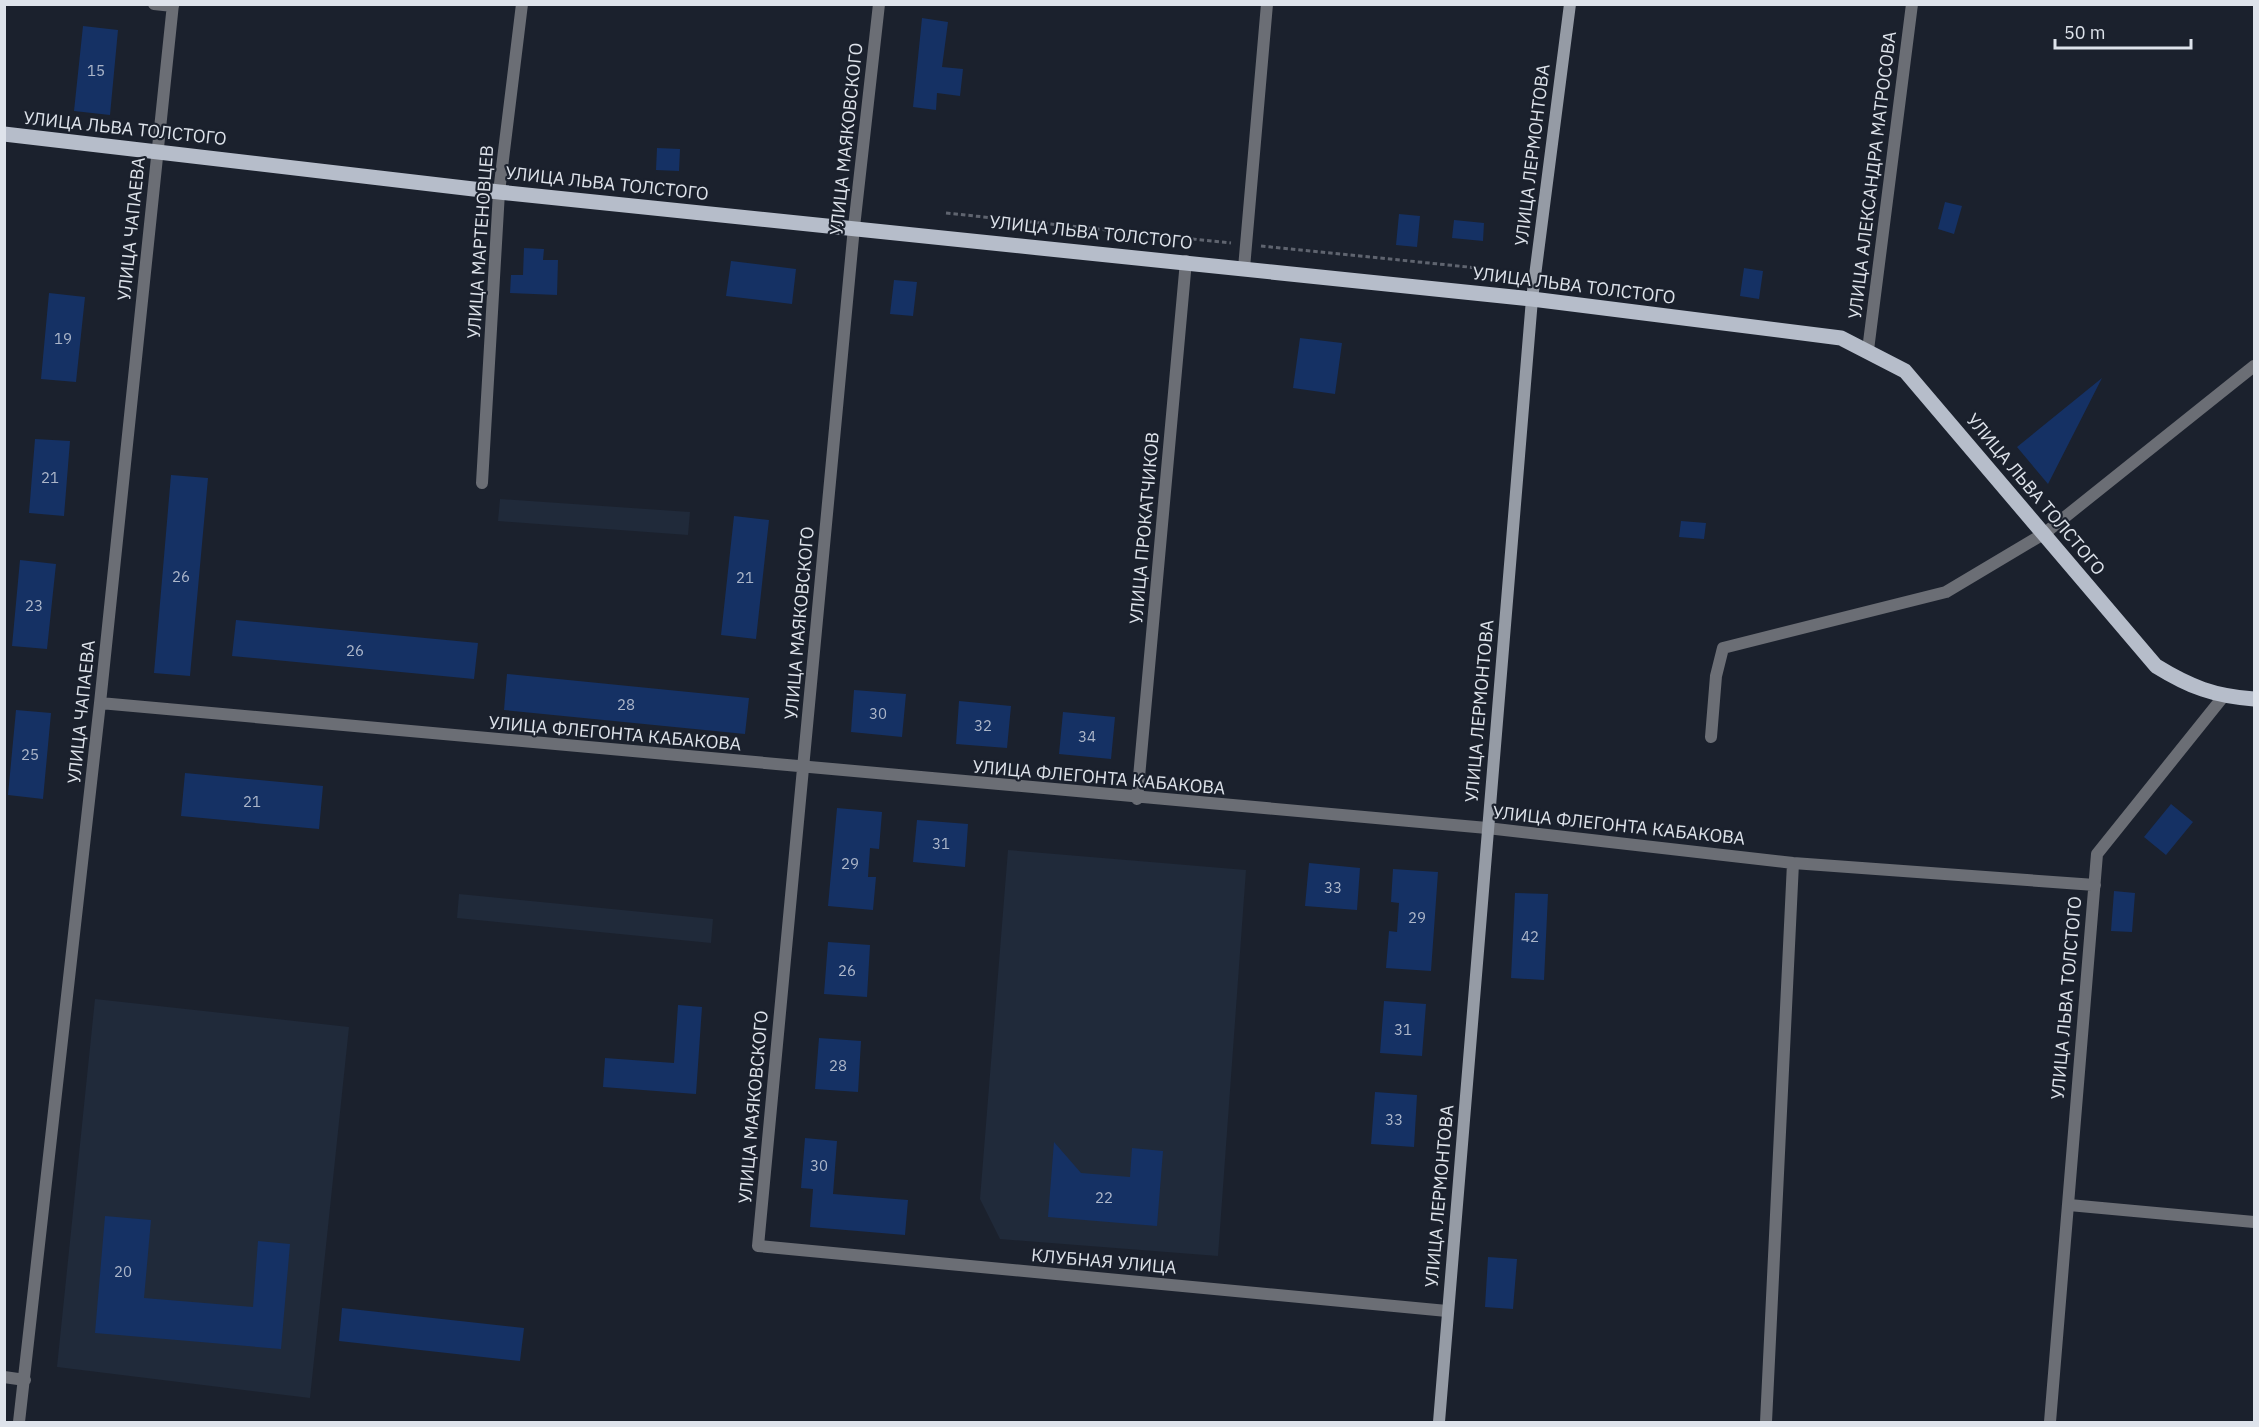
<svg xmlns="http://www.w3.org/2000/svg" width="2259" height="1427" viewBox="0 0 2259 1427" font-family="'IBM Plex Sans',sans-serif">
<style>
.built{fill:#202a3a}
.building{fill:#153164}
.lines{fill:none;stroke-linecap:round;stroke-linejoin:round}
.path{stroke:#5f646f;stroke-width:3;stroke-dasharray:4.5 3;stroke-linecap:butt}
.street{stroke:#6b6e75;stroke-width:12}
.secondary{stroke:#959ba5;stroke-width:12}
.primary{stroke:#b6bdca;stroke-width:15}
.labels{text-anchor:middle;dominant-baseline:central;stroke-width:4.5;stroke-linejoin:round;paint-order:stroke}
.number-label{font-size:15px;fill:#acb6c9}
.street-label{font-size:18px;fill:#dee3eb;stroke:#1b212d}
</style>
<rect width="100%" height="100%" fill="#1b212d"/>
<path class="built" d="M500 499 690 512 688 535 498 521Z
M1008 850 1246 870 1218 1256 1000 1239 980 1199Z
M459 894 713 919 711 943 457 918Z
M95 999 349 1027 310 1398 57 1367Z"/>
<path class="building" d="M922 18 948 22 942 67 963 69 960 96 937 93 936 110 913 107Z
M83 26 118 30 110 115 74 111Z
M657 148 680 149 679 171 656 170Z
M1945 202 1962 206 1954 234 1938 229Z
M1399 214 1420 216 1417 247 1396 245Z
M1454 220 1484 223 1483 241 1452 238Z
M524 248 544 249 543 260H558L557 295 510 293 511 275H523Z
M731 261 796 269 792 304 726 296Z
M1744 268 1763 271 1759 299 1740 296Z
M894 280 917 282 913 316 890 314Z
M49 293 85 297 76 382 41 379Z
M1300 338 1342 343 1335 394 1293 388Z
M2102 378 2048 484 2017 447Z
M35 439 70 441 64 516 29 513Z
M171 475 208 478 190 676 154 673Z
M734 516 769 520 756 639 721 635Z
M1681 521 1706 523 1704 539 1679 537Z
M20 560 56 564 47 649 12 646Z
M236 620 478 643 474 679 232 656Z
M507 674 749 698 745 734 504 710Z
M854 690 906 694 902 737 851 732Z
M959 701 1011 706 1007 748 956 744Z
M16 710 51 713 43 799 8 795Z
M1063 712 1115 717 1111 759 1059 754Z
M185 773 323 786 319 829 181 816Z
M2171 804 2193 822 2166 855 2144 837Z
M837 808 882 812 879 849 870 848 868 877H876L873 910 828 906Z
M917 820 968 824 965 867 913 862Z
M1309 863 1360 868 1357 910 1305 906Z
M1393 869 1438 872 1431 971 1386 968 1389 931 1397 932 1399 903 1391 902Z
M2114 891 2135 893 2132 932 2111 931Z
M1515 893 1548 894 1544 980 1511 978Z
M828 942 870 945 867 997 824 994Z
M1384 1001 1426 1004 1422 1056 1380 1053Z
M678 1005 702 1007 696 1094 603 1087 605 1058 674 1063Z
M819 1038 861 1041 858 1092 815 1089Z
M1375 1092 1417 1095 1414 1147 1371 1144Z
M805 1138 837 1141 833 1194 908 1200 905 1235 810 1227 813 1189 801 1188Z
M1054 1142 1081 1173 1130 1177 1132 1148 1163 1151 1157 1226 1048 1217Z
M105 1216 151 1220 144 1298 253 1307 258 1241 290 1244 281 1349 95 1333Z
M1488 1257 1517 1259 1513 1309 1485 1307Z
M342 1308 524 1328 520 1361 339 1341Z"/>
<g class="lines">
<path class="path" d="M946 213 1231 243
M1261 246 1478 268"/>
<path class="street" d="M154 4 173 6
M879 4 854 227 758 1246 1447 1311
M1244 268 1267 4
M1868 350 1912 4
M482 483 499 192 522 4
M100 703 1487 828 1793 863 2095 885
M1711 737 1716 676 1723 648 1946 592 2045 533 2254 366
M1137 799 1186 261
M2069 1205 2254 1222
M4 1377 25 1380
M19 1422 100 703 173 4
M1766 1422 1793 863
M2050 1422 2097 854 2223 697"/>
<path class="secondary" d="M1439 1422 1532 299 1570 4"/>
<path class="primary" d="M4 134 499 192 1532 299 1841 338 1905 371 2156 666C2190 687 2214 696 2254 699"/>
</g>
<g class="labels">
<g class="number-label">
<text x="96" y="70">15</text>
<text x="63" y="338">19</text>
<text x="50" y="477">21</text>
<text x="181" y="576">26</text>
<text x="745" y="577">21</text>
<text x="34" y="605">23</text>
<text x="355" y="650">26</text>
<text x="626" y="704">28</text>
<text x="878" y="713">30</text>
<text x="983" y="725">32</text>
<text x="1087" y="736">34</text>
<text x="30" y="754">25</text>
<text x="252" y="801">21</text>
<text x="941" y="843">31</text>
<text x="850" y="863">29</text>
<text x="1333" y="887">33</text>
<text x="1417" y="917">29</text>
<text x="1530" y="936">42</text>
<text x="847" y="970">26</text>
<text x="1403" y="1029">31</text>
<text x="838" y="1065">28</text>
<text x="1394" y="1119">33</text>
<text x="819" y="1165">30</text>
<text x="1104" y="1197">22</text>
<text x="123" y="1271">20</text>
</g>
<g class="street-label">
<text transform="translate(125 128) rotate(6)">УЛИЦА ЛЬВА ТОЛСТОГО</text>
<text transform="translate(846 139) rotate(-84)">УЛИЦА МАЯКОВСКОГО</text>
<text transform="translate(1532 155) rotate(-83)">УЛИЦА ЛЕРМОНТОВА</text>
<text transform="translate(1872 175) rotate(-83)">УЛИЦА АЛЕКСАНДРА МАТРОСОВА</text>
<text transform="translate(607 183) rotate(6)">УЛИЦА ЛЬВА ТОЛСТОГО</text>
<text transform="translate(131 229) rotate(-84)">УЛИЦА ЧАПАЕВА</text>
<text transform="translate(1091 232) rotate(6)">УЛИЦА ЛЬВА ТОЛСТОГО</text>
<text transform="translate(480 242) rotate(-86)">УЛИЦА МАРТЕНОВЦЕВ</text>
<text transform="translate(1574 285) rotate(7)">УЛИЦА ЛЬВА ТОЛСТОГО</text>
<text transform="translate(2036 494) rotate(50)">УЛИЦА ЛЬВА ТОЛСТОГО</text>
<text transform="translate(1144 528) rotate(-85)">УЛИЦА ПРОКАТЧИКОВ</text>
<text transform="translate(799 623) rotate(-85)">УЛИЦА МАЯКОВСКОГО</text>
<text transform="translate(1479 711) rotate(-85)">УЛИЦА ЛЕРМОНТОВА</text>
<text transform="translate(81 712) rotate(-84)">УЛИЦА ЧАПАЕВА</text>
<text transform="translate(615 733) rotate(5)">УЛИЦА ФЛЕГОНТА КАБАКОВА</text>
<text transform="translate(1099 777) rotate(5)">УЛИЦА ФЛЕГОНТА КАБАКОВА</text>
<text transform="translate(1619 825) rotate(6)">УЛИЦА ФЛЕГОНТА КАБАКОВА</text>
<text transform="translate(2066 998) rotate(-85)">УЛИЦА ЛЬВА ТОЛСТОГО</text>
<text transform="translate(753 1107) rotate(-85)">УЛИЦА МАЯКОВСКОГО</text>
<text transform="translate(1439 1196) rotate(-85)">УЛИЦА ЛЕРМОНТОВА</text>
<text transform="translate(1104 1261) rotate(5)">КЛУБНАЯ УЛИЦА</text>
</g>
</g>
<rect width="2259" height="1427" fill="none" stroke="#dee3eb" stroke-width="12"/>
<path d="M2055 39v9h136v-9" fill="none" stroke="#dee3eb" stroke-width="3"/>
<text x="2064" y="39" font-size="18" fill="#dee3eb" stroke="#1b212d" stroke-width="4.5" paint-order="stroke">50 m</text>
</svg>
